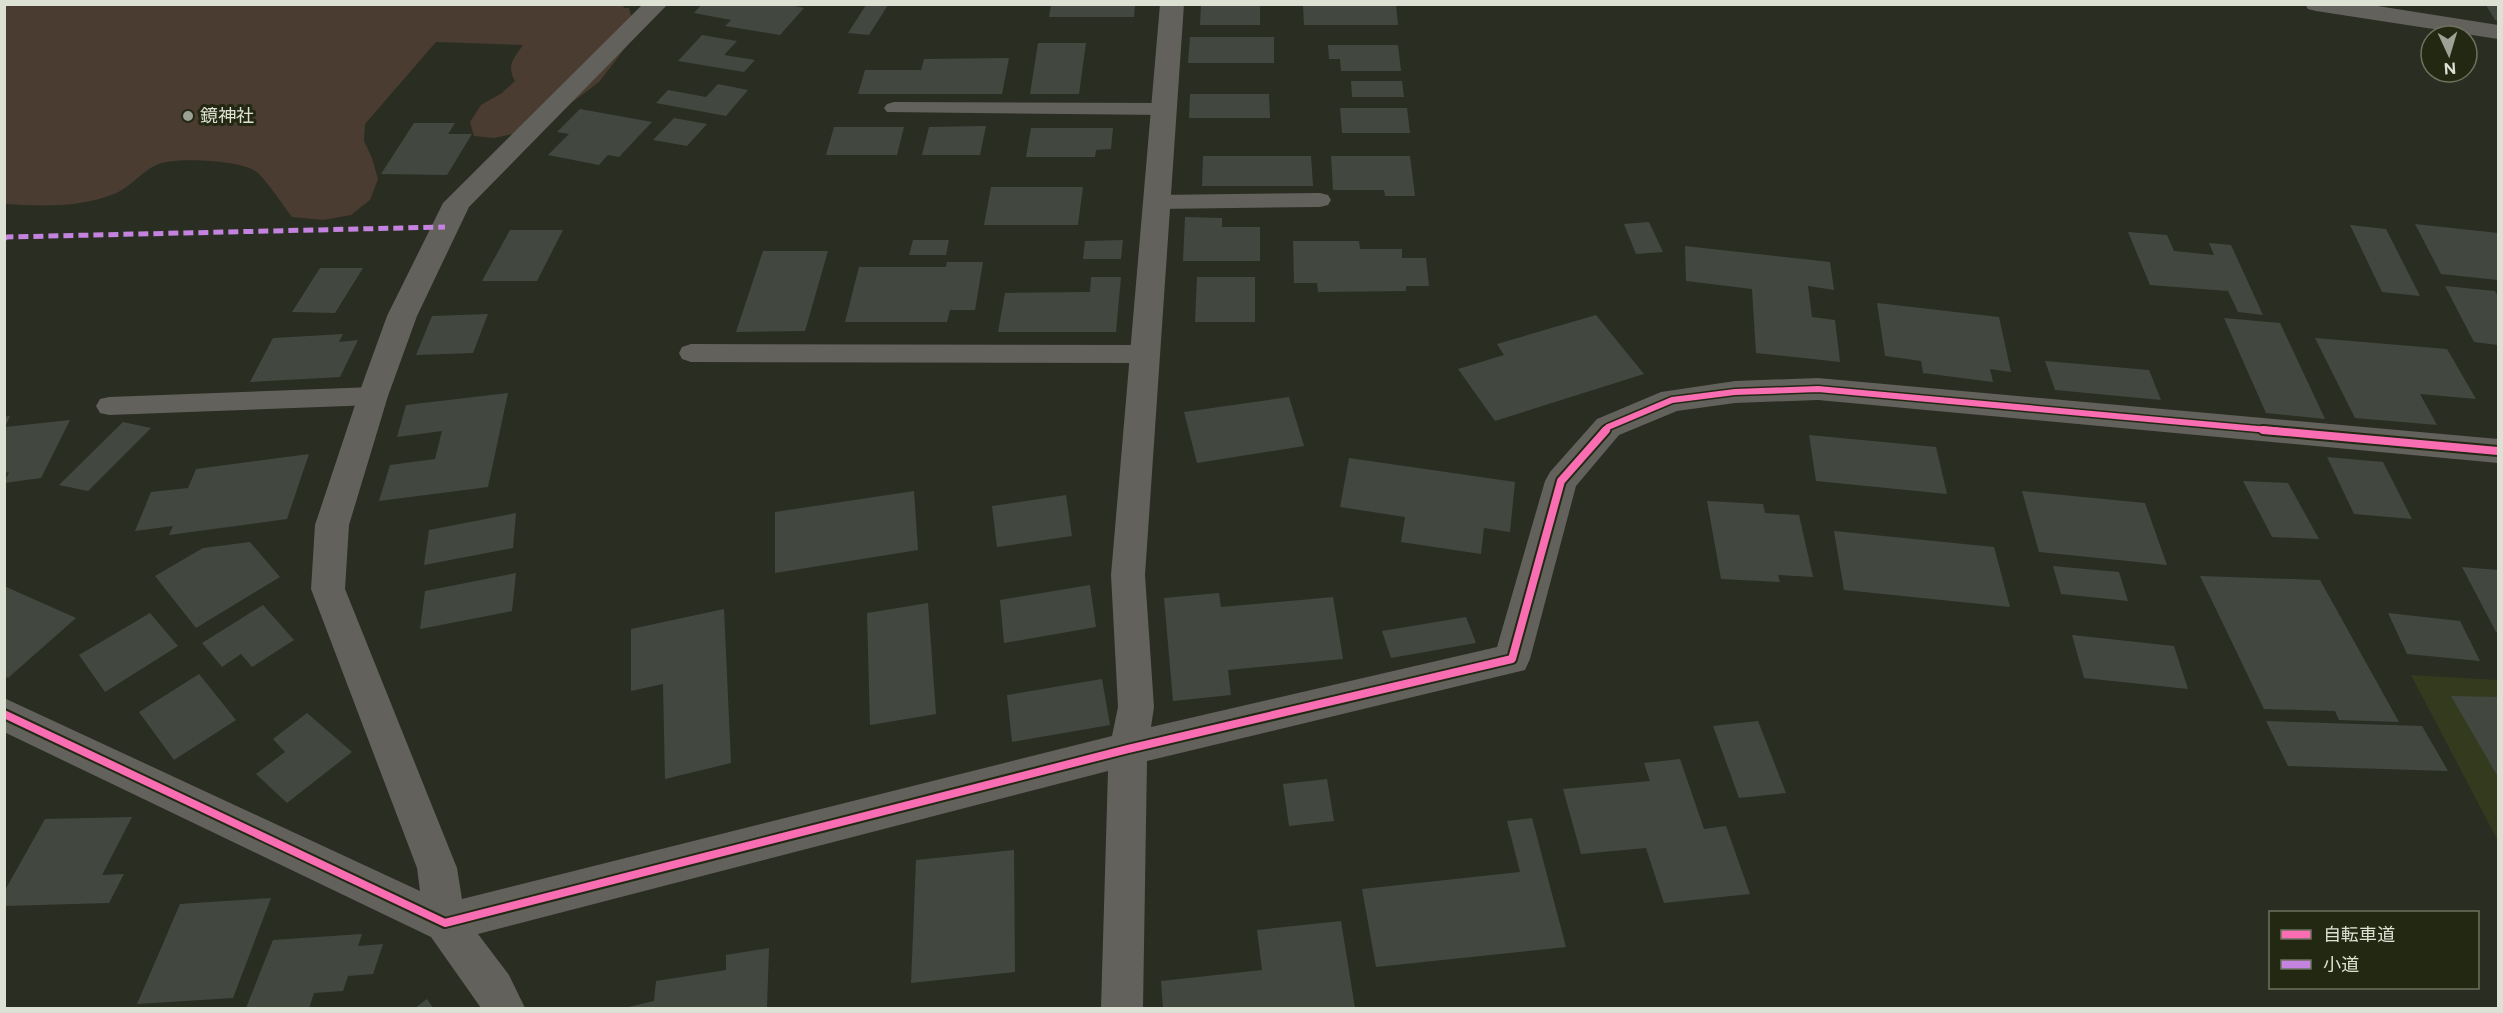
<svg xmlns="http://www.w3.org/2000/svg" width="2503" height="1013" viewBox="0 0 2503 1013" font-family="Figtree,'Noto Sans JP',sans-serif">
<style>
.built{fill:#343a1e}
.green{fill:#4a3c30}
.building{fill:#424840}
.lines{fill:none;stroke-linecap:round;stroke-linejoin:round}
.lane{fill:#62615c;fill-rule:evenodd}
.street{fill:#62615c;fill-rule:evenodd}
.quiet{stroke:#c483df;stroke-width:5;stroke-dasharray:10 5;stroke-linecap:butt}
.cycleway-far1-casing{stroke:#232812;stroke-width:9}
.cycleway-casing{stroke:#232812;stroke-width:12}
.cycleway-far1{stroke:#f96db3;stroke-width:6}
.cycleway{stroke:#f96db3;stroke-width:8}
.poi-dot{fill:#9ea295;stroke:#232812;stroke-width:2}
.labels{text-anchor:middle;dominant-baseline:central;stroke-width:6;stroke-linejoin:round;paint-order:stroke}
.far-poi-label{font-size:18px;fill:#dde1d3;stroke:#232812;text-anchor:start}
</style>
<rect width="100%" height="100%" fill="#2a2d21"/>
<path class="built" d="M2411 675 2498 680V841Z"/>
<path class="green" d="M626 4 623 8H629L636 34 599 82 537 129 494 138 474 136 470 122 481 105 502 93 515 81C506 65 514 58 523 45L436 42 365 124 364 141 372 158 378 179 370 200 351 215 323 220 292 217C281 203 271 186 258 173 244 160 177 157 159 164 144 169 130 188 114 194 80 208 40 206 5 204L4 5Z"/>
<path class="building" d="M702 4H785L804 8 780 35 725 26 731 20 694 13Z
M1201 4H1260V25H1200Z
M1303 4H1396L1398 25H1304Z
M866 5H888L869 35 848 33Z
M1051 5H1135L1134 17H1049Z
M2486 5H2498V21L2495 20Z
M702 35 737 41 724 55 755 60 744 72 678 61Z
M1190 37H1274V63H1188Z
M1038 43H1086L1079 94H1030Z
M1328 45H1398L1401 71H1341L1340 59H1329Z
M1009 58 1002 94H858L865 70H921L924 59Z
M1351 81H1402L1404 97H1352Z
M718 84 748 90 726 116 656 103 668 90 706 97Z
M1190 94H1269L1270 118H1189Z
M1340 108H1407L1410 133H1342Z
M580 109 652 122 619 157 608 155 599 165 548 155 569 134 557 132Z
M674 118 707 124 687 146 653 140Z
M414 123H455L448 134H472L447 175 381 174Z
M986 126 980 155H922L929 127Z
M834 127H904L897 155H826Z
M1031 128H1113L1111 149 1096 150 1095 157H1026Z
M1203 156H1311L1313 186H1202Z
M1331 156H1410L1415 196H1385L1384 190H1333Z
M991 187H1083L1078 225H984Z
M1185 217 1222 218V227H1260V261H1183Z
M1649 222 1663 252 1636 254 1624 224Z
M2415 224 2498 233V280L2441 274Z
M2350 225 2386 229 2420 296 2382 292Z
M510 230H563L537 281H482Z
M2128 232 2167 235 2174 251 2214 255 2209 243 2231 245 2263 315 2238 312 2228 291 2150 285Z
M913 240H949L946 255H909Z
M1123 240 1121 259H1083L1085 241Z
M1293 241H1359L1360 249H1402V258H1426L1429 286H1406V291L1318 292 1317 283H1294Z
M1685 246 1830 262 1834 290 1808 286 1812 317 1835 320 1840 362 1756 353 1752 289 1686 281Z
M763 251H828L805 331 736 332Z
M947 262H983L975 310H950L947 322H845L859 267H946Z
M320 268H363L335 313 292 312Z
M1091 277H1121L1116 332H998L1005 293 1090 292Z
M1197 277H1255V322H1195Z
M2445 286 2495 291 2498 297V345L2474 342Z
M1877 303 1999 317 2011 372 1990 369 1993 382 1923 373 1921 361 1885 356Z
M488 314 473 353 416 355 432 316Z
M1596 315 1644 374 1495 421 1458 369 1504 355 1497 344Z
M2224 318 2280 323 2325 419 2266 413Z
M343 334 339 342 358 340 340 377 250 382 273 338Z
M2315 338 2447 349 2476 399 2420 394 2437 425 2355 418Z
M2045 361 2149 370 2161 400 2055 390Z
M508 393 488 487 379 501 390 465 435 459 442 431 397 437 406 405Z
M1289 397 1304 446 1197 463 1184 412Z
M10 416 5 427 70 420 41 478 4 483 9 472 4 473V417Z
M123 422 151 428 88 491 59 485Z
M1809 435 1936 447 1947 494 1816 481Z
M309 454 287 519 169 535 173 526 135 531 151 492 188 488 196 469Z
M2327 457 2383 462 2412 519 2354 514Z
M1349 458 1515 482 1510 532 1484 528 1481 554 1401 542 1405 517 1340 507Z
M2243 481 2288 483 2319 539 2272 537Z
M914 491 918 550 775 573V512Z
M2022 491 2145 503 2167 565 2039 552Z
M1066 495 1072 536 997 547 992 506Z
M1707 501 1763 504 1765 513 1799 515 1813 577 1778 575 1780 582 1721 579Z
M516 513 513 548 424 565 429 530Z
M1834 531 1994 547 2010 607 1844 590Z
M250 542 280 577 196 628 155 576 203 548Z
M2053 566 2119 572 2128 601 2061 594Z
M2462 567 2498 570V633L2496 632Z
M516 573 512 611 420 629 425 591Z
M2200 576 2320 580 2399 722 2339 720 2335 711 2264 709Z
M1090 585 1096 627 1004 643 1000 600Z
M4 586 76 618 8 678 4 676Z
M1219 593 1221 607 1333 597 1343 659 1228 670 1231 695 1173 701 1164 598Z
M928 603 936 714 870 725 867 613Z
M263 605 294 640 252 667 241 654 222 667 202 643Z
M724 609 731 763 665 779 663 684 631 691V629Z
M150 613 178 646 105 692 79 655Z
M2388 613 2460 621 2480 661 2407 654Z
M1466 617 1476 643 1391 658 1382 631Z
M2072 635 2174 646 2188 689 2084 678Z
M199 674 236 720 174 760 139 712Z
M1102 679 1110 725 1012 742 1007 695Z
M2451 696 2498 697V777Z
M307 713 352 752 287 803 256 774 285 752 273 739Z
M1758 721 1786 793 1739 798 1713 726Z
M2266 721 2422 726 2448 771 2288 766Z
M1680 759 1704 829 1726 826 1750 894 1664 903 1646 848 1581 854 1563 789 1650 781 1644 763Z
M1327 779 1334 821 1289 826 1283 784Z
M132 817 102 875 124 874 109 903 4 906V892L45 819Z
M1532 818 1566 947 1376 967 1362 889 1520 872 1507 821Z
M1014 850 1015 972 911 983 916 860Z
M271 898 233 998 137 1004 180 904Z
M1341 921 1355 1008H1163L1161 981 1262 970 1257 930Z
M362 934 358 946 383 944 373 974 348 976 343 991 314 993 309 1008H246L273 940Z
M769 948 767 1008H624L654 1001 656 981 726 970V955Z
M427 999 433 1008H415Z"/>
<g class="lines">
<path class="lane" d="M894 102 1164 103 1171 105 1174 109 1171 113 1164 115 887 112 884 108 887 104Z
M1320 193 1328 195 1331 200 1328 205 1320 207 1157 209 1149 207 1146 202 1149 197 1157 195Z
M691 344 1145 345 1154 348 1157 354 1154 360 1145 363 691 362 682 359 679 353 682 347Z
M373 387 382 390 386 396 382 402 373 405 109 415 100 413 96 406 100 399 109 397Z"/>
<path class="street" d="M643 4H668L469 207 417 316 388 396 349 525 345 589 457 868 462 899 1112 736 1118 707 1111 575 1160 4H1184L1145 575 1154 707 1151 727 1497 647 1545 481 1550 472 1597 419 1661 392 1735 381 1818 378 2498 439V463L1818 400 1735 403 1677 411 1619 435 1576 486 1530 659 1525 670 1147 761 1143 1008H1101L1108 771 478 934 509 975 525 1008H481L431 937 4 732V698L420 891 417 868 311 589 315 525 358 396 387 316 443 203Z
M2305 4H2365L2498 25V39L2316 11 2308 9Z"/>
<path class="quiet" d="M4 239 7 237 445 227"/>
<g class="cycleway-far1-casing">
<path id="cycleway-far1" d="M1604 431 1608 427 1672 400 1735 392 1818 389 2280 431"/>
</g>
<g class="cycleway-casing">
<path id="cycleway" d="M2263 430 2498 451
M4 714 445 923 1128 749 1512 659 1561 481 1606 430"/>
</g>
<use href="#cycleway-far1" class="cycleway-far1"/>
<use href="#cycleway" class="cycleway"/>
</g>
<circle class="poi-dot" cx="188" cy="116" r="6"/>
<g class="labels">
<g class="far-poi-label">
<text x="200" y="116">鏡神社</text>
</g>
</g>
<rect width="2503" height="1013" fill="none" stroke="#dde1d3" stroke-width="12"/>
<rect x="2269" y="911" width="210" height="78" fill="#232812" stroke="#6d725f" stroke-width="1.5"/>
<rect x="2281" y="930" width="30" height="9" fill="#f96db3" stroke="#6d725f" stroke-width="1.5"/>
<text x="2323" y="941" font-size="18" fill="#dde1d3">自転車道</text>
<rect x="2281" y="960" width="30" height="9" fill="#c483df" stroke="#6d725f" stroke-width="1.5"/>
<text x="2323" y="971" font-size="18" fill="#dde1d3">小道</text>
<g transform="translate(2449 54) rotate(176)"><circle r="28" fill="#232812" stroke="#6d725f" stroke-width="1.5"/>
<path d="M0-4.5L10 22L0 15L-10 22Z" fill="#9ea295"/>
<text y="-9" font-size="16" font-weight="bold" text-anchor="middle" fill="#dde1d3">N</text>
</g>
</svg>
